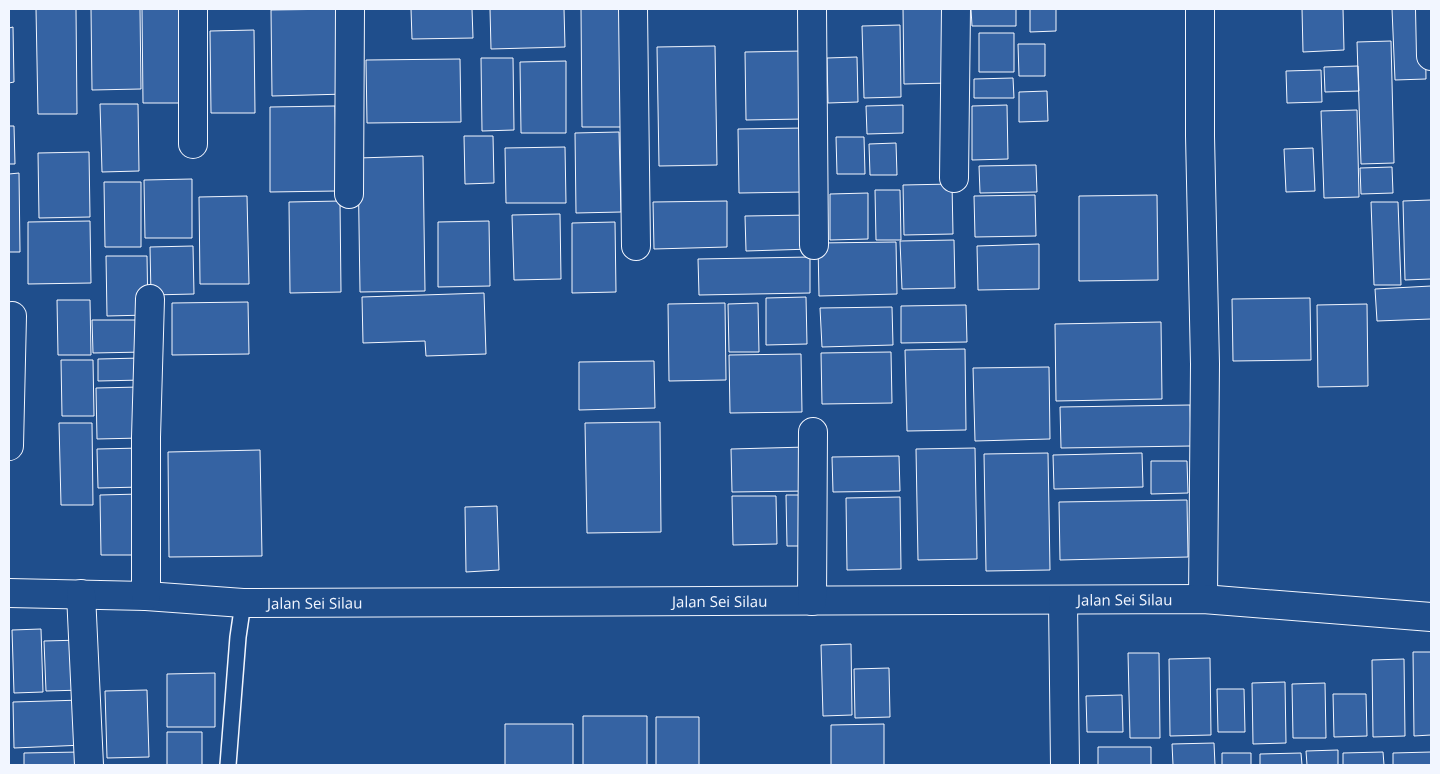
<svg xmlns="http://www.w3.org/2000/svg" width="1440" height="774" viewBox="0 0 1440 774" font-family="'Open Sans',sans-serif">
<style>
.building{fill:#3563a3;stroke:#f2f6ff}
.lines{fill:none;stroke-linecap:round;stroke-linejoin:round}
.lane-casing{stroke:#f2f6ff;stroke-width:18}
.street-casing{stroke:#f2f6ff;stroke-width:30}
.lane{stroke:#1f4e8c;stroke-width:15}
.street{stroke:#1f4e8c;stroke-width:28}
.labels{text-anchor:middle;dominant-baseline:central;stroke-width:4;stroke-linejoin:round;paint-order:stroke}
.street-label{font-size:15px;fill:#f2f6ff;stroke:#1f4e8c}
</style>
<rect width="100%" height="100%" fill="#1f4e8c"/>
<path class="building" d="M36 9H76L77 114H38Z
M91 9H140L141 89 92 90Z
M142 9H187L189 103H143Z
M345 9 346 94 272 96 271 10Z
M411 9H472L473 38 412 39Z
M490 9H564L565 47 491 49Z
M581 9H623L624 127H582Z
M903 9H949L950 83 904 84Z
M971 9H1016V26H972Z
M1030 9H1056V31L1030 32Z
M1302 9H1343L1344 50 1303 52Z
M1392 9H1425L1426 79 1395 80Z
M900 25 901 97 864 98 862 26Z
M13 27 14 82 9 83V28Z
M254 30 255 113H211L210 31Z
M979 33H1014V72H979Z
M1391 41 1394 163 1361 164 1357 42Z
M1018 44H1045V76H1019Z
M715 46 717 165 659 166 657 47Z
M803 51 804 119 746 120 745 52Z
M857 57 858 102 828 103 827 58Z
M481 58H513L514 130 482 131Z
M460 59 461 122 367 123 366 60Z
M566 61V133H521L520 62Z
M1358 66 1359 91 1325 92 1324 67Z
M1321 70 1322 102 1287 103 1286 71Z
M1013 78 1014 98H974V79Z
M1047 91 1048 121 1019 122V92Z
M100 104H138L139 171 102 172Z
M903 105V133L867 134 866 106Z
M1007 105 1008 159 972 160V106Z
M335 106 337 191 270 192V107Z
M1357 110 1359 197 1324 198 1321 111Z
M9 126H14L15 164H9Z
M804 128 805 192 739 193 738 129Z
M619 132 621 212 576 213 575 133Z
M464 136H493L494 183 465 184Z
M836 137H864L865 174H837Z
M896 143 897 175H870L869 144Z
M565 147 566 203H506L505 148Z
M1313 148 1315 191 1286 192 1284 149Z
M89 152 90 217 39 218 38 153Z
M423 156 425 291 360 292 358 158Z
M1036 165 1037 192 980 193 979 166Z
M1392 167 1393 193 1361 194 1360 168Z
M19 173 20 252H9V174Z
M192 179V238H145L144 180Z
M104 182H141V247H105Z
M952 184 953 234 904 235 903 185Z
M875 190H900L901 240H876Z
M868 193V239L830 240V194Z
M1035 195 1036 236 975 237 974 196Z
M1157 195 1158 280 1079 281V196Z
M247 196 249 284H200L199 197Z
M1431 200V279L1405 280 1403 201Z
M340 201 341 292 290 293 289 202Z
M727 201V247L654 249 653 202Z
M1371 202H1398L1401 285H1374Z
M560 214 561 279 514 280 512 215Z
M811 215 812 249 746 251 745 216Z
M90 221 91 283 28 284V222Z
M489 221 490 286 438 287V222Z
M615 222 616 292 572 293V223Z
M954 240 955 288 902 289 900 241Z
M896 242 897 294 819 296 818 243Z
M1039 244V289L978 290 977 246Z
M193 246 194 294 151 295 150 247Z
M106 256H147L148 315 107 316Z
M810 257V293L699 295 698 259Z
M1431 286V319L1377 321 1375 289Z
M484 293 486 354 426 356 425 341 363 343 362 297Z
M806 297 807 344 766 345V298Z
M1310 298 1311 360 1233 361 1232 299Z
M57 300H90L91 355H58Z
M248 302 249 354 172 355V303Z
M725 303 726 380 669 381 668 304Z
M758 303 759 352H729L728 304Z
M1367 304 1368 386 1318 387 1317 305Z
M966 305 967 342 901 343V306Z
M892 307 893 345 822 347 820 308Z
M92 320H145V352L93 353Z
M1161 322 1162 399 1056 401 1055 324Z
M965 349 966 430 907 431 905 350Z
M891 352 892 403 822 404 821 353Z
M801 354 802 412 730 413 729 355Z
M142 358 143 380 98 381V359Z
M61 360H93L94 416H62Z
M654 361 655 408 579 410V362Z
M1049 367 1050 439 975 441 973 368Z
M140 387 141 438 97 439 96 388Z
M1190 405 1191 446 1061 448 1060 407Z
M660 422 661 532 587 533 585 423Z
M59 423H92L93 505H61Z
M807 447V491L732 492 731 449Z
M141 448 142 487 98 488 97 449Z
M975 448 977 559 918 560 916 449Z
M260 450 262 556 169 557 168 452Z
M1048 453 1050 570 986 571 984 454Z
M1142 453 1143 487 1054 489 1053 455Z
M899 456 900 491 833 492 832 457Z
M1151 461H1187L1188 493 1151 494Z
M140 494 141 555H101L100 495Z
M786 495H809L810 546H787Z
M732 496H776L777 544 733 545Z
M900 497 901 569 847 570 846 498Z
M1187 500 1188 557 1060 560 1059 502Z
M497 506 499 570 466 572 465 507Z
M41 629 43 692 14 693 12 630Z
M82 640 84 690 46 691 44 641Z
M851 644 852 715 823 716 821 645Z
M1413 652H1431V735L1414 736Z
M1128 653H1159L1160 738H1130Z
M1210 658 1211 735 1170 736 1169 659Z
M1404 659 1405 736 1373 737 1372 660Z
M889 668 890 717 855 718 854 669Z
M215 673V727H167V674Z
M1285 682 1286 743 1253 744 1252 683Z
M1325 683 1326 738H1293L1292 684Z
M1217 689H1244L1245 732H1218Z
M147 690 149 757 107 758 105 691Z
M1333 694H1366L1367 736 1334 737Z
M1122 695 1123 732H1087L1086 696Z
M83 700 84 745 14 748 13 702Z
M583 716H647V765H583Z
M656 717H699V765H656Z
M505 724H573V765H505Z
M884 724V765H831V725Z
M167 732H202V765H167Z
M1214 743 1215 765H1173L1172 744Z
M1098 747H1151V765H1098Z
M1338 750V765H1307L1306 751Z
M80 752 81 765H24V753Z
M1383 752 1384 765H1343V753Z
M1431 752V765H1393V753Z
M1222 753H1251V765H1222Z
M1301 753 1302 765H1260V754Z"/>
<g class="lines">
<g class="lane-casing">
<path id="lane" d="M228 765 238 637 243 603"/>
</g>
<g class="street-casing">
<g id="street">
<path d="M633 9 636 246"/>
<path d="M812 9 814 245"/>
<path d="M1200 9V136L1205 364 1203 599"/>
<path d="M1430 9 1431 56"/>
<path d="M193 144V9"/>
<path d="M954 178 956 9"/>
<path d="M349 194 350 9"/>
<path d="M9 446 12 316"/>
<path id="s1" d="M9 593 146 596 243 603 1203 599 1431 617"/>
<path d="M81 594 89 765"/>
<path d="M146 596V437L150 299"/>
<path d="M812 601 813 432"/>
<path d="M1063 601 1065 765"/>
</g>
</g>
<use href="#lane" class="lane"/>
<use href="#street" class="street"/>
</g>
<g class="labels">
<g class="street-label">
<text stroke="none"><textPath href="#s1" startOffset="1116">Jalan Sei Silau</textPath></text>
<text stroke="none"><textPath href="#s1" startOffset="711">Jalan Sei Silau</textPath></text>
<text stroke="none"><textPath href="#s1" startOffset="306">Jalan Sei Silau</textPath></text>
</g>
</g>
<rect width="1440" height="774" fill="none" stroke="#f2f6ff" stroke-width="20"/>
</svg>
